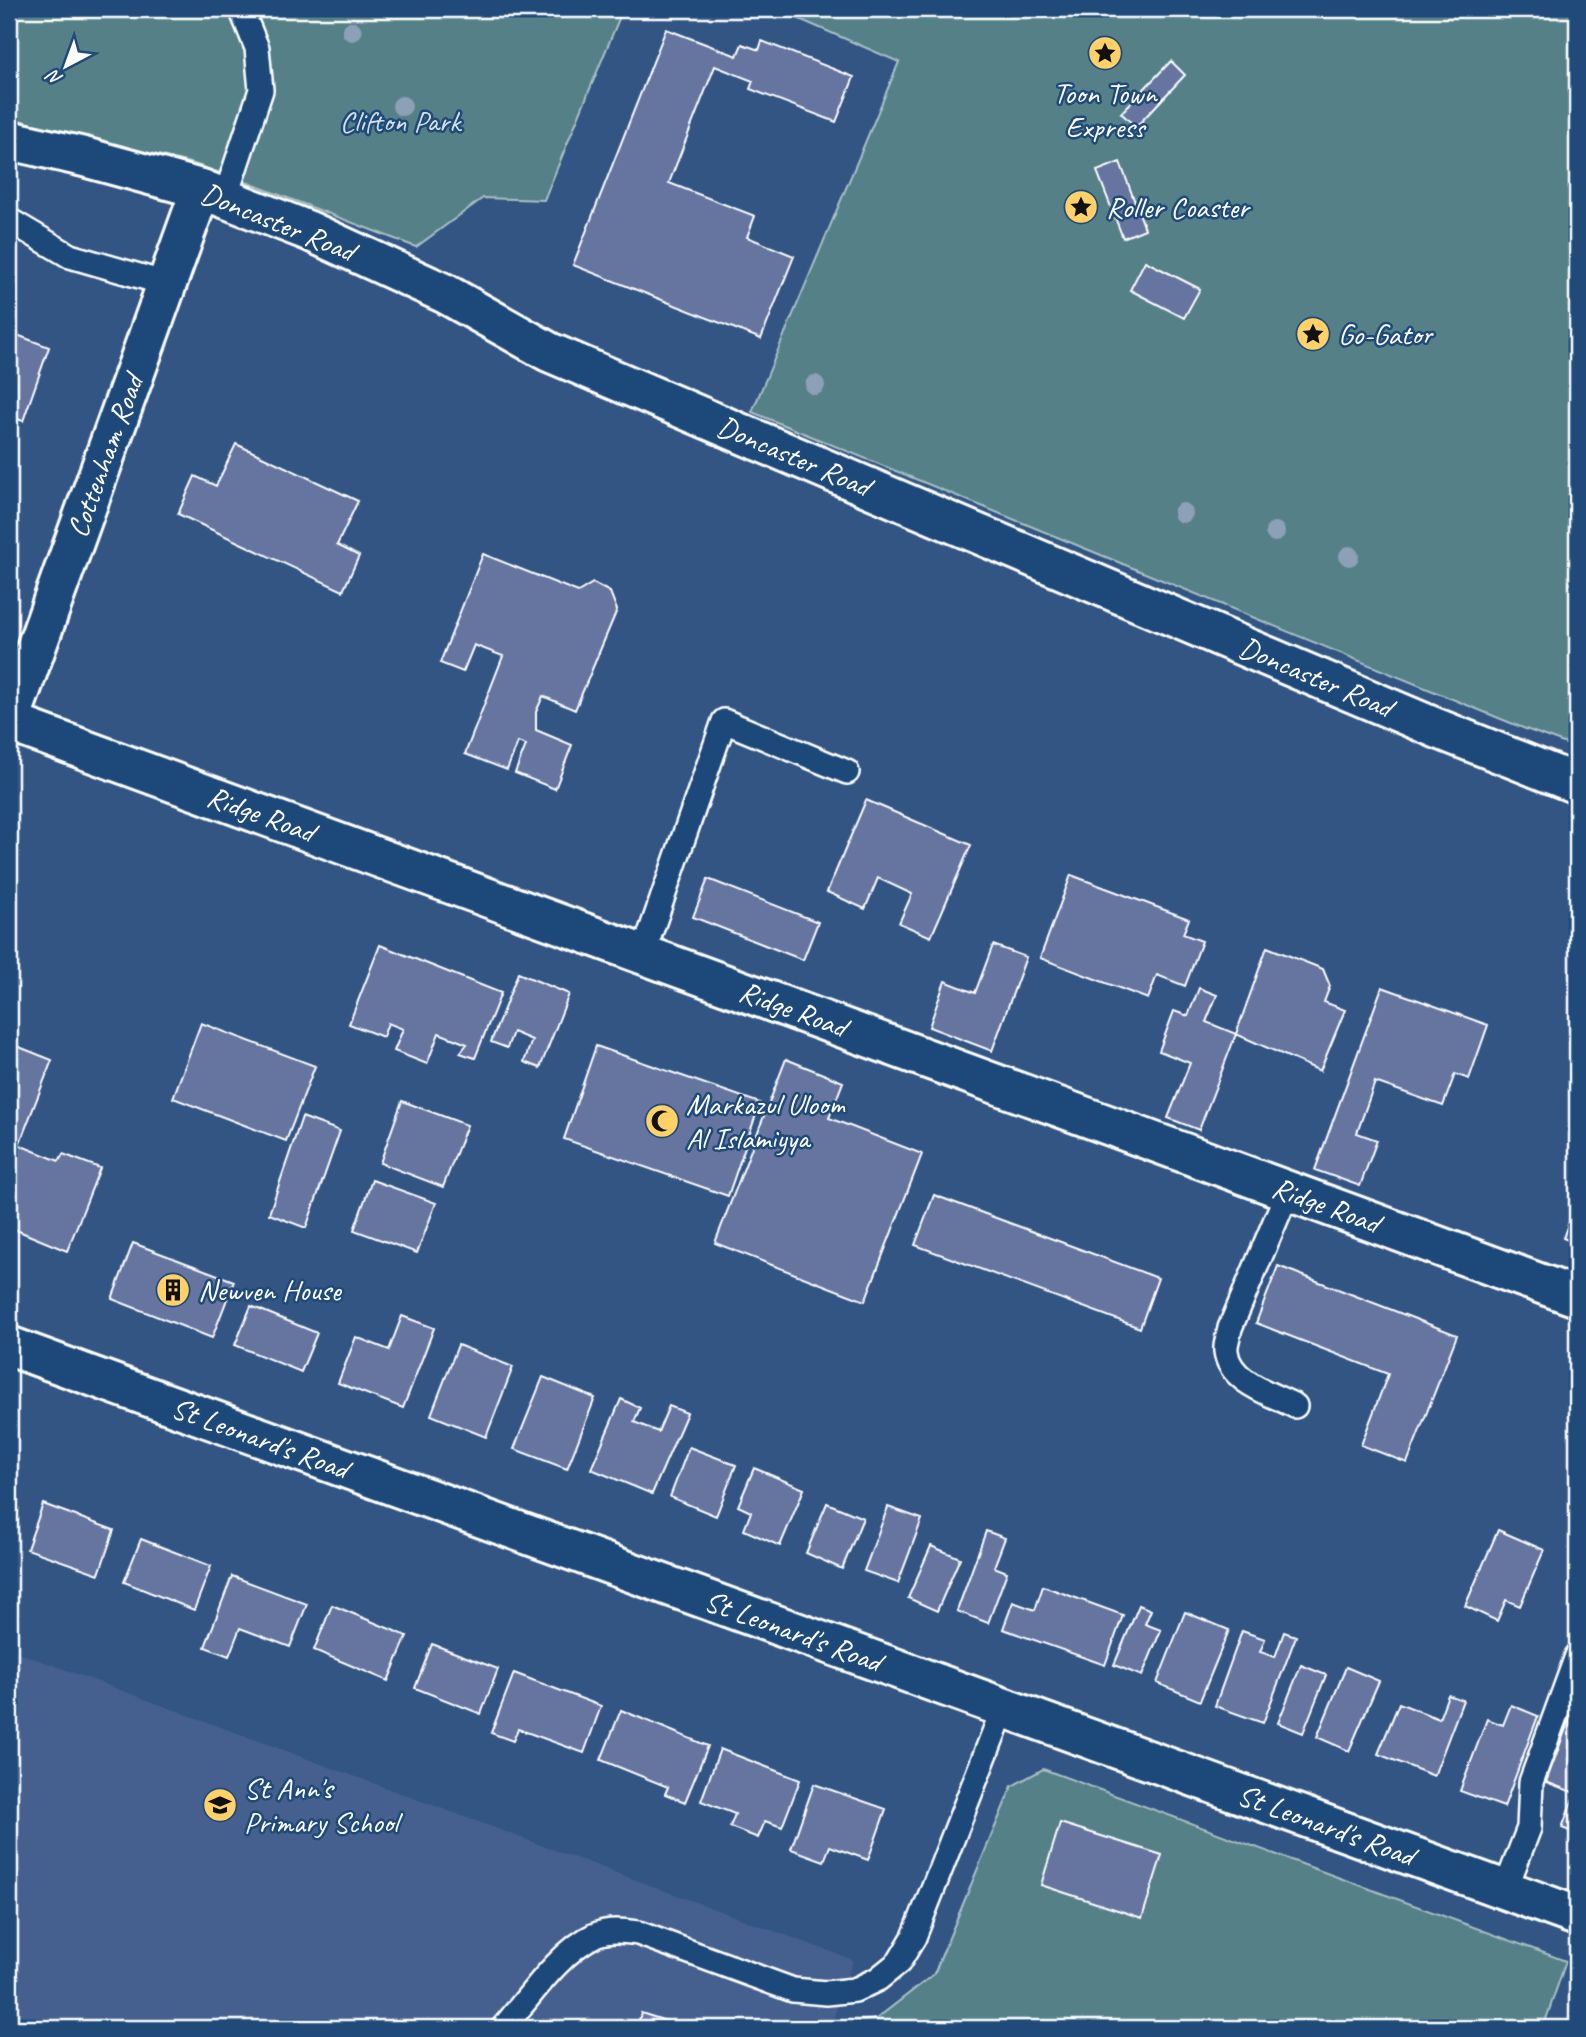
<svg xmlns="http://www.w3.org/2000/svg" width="1586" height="2037" viewBox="0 0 1586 2037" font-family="Caveat,sans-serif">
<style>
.built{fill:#45618e}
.green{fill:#548088;stroke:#aac0c4;stroke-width:2}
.building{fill:#6574a0;stroke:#fff;stroke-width:2}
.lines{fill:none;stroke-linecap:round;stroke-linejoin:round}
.service-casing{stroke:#fff;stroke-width:28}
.minor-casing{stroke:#fff;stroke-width:44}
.tertiary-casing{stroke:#fff;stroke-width:44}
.service{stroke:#1f4a7a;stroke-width:23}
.minor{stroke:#1f4a7a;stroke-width:38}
.tertiary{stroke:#1f4a7a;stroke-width:38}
.tree{fill:#8ba1b7}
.labels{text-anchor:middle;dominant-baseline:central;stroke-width:5;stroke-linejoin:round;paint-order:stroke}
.poi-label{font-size:30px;fill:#fff;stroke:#1f4a7a;text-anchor:start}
.park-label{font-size:30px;fill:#d4dfe1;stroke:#1f4a7a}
.street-label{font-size:30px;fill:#fff;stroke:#1f4a7a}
</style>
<rect width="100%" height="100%" fill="#325584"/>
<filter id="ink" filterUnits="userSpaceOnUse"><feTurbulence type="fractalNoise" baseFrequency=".0143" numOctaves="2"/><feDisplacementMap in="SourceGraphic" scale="14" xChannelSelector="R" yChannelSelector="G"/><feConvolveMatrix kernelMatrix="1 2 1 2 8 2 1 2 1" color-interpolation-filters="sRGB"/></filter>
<g filter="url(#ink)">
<path class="built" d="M9 1649 853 1960 830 2028H9Z"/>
<path class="green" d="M9 9H623L544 200 483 198 416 247 233 177 194 164 9 118Z
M776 9H1577V748L1523 728 752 412 899 62Z
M1043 1769 1566 1961 1543 2028H830L831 2025 876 2019 934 1974 1012 1786Z"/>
<path class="building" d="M666 29 737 56 742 44 759 50 762 41 854 77 836 122 750 89 753 81 715 66 669 183 755 216 747 237 794 256 761 339 573 265Z
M1171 61 1185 75 1136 127 1121 113Z
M1120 162 1145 229 1123 238 1097 171Z
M1145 261 1200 289 1184 318 1130 290Z
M9 332 49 347 23 421 9 416Z
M236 444 358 501 337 545 359 556 343 591 178 514 195 476 216 486Z
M483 554 578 592 593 583 610 592 617 610 575 710 543 696 536 712V730L572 745 555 789 515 773 526 745 518 742 507 770 465 754 503 656 474 645 463 672 440 663Z
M866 800 971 845 931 937 899 923 912 894 878 878 865 909 827 892Z
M1071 875 1189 919 1183 934 1202 941 1185 986 1157 975 1148 999 1040 958Z
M708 879 818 922 803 960 693 917Z
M380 945 501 993 475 1058 460 1053 467 1044 439 1033 427 1064 394 1051 403 1029 388 1023 383 1037 349 1024Z
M993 945 1026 957 992 1051 929 1027 945 981 975 993Z
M1267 947 1323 969 1330 986 1324 1002 1345 1010 1320 1071 1236 1034Z
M518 973 569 994 540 1068 524 1062 532 1040 513 1032 507 1048 491 1042Z
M1382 987 1488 1025 1469 1079 1455 1074 1443 1106 1375 1082 1357 1133 1377 1140 1360 1186 1315 1170Z
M1199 988 1217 995 1206 1022 1236 1034 1199 1130 1168 1118 1190 1063 1159 1051 1174 1011 1188 1016Z
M201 1023 315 1066 286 1141 173 1098Z
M9 1043 52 1060 19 1145 59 1161 63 1154 100 1168 67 1251 9 1227Z
M596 1046 760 1103 728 1196 564 1139Z
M786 1059 843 1082 829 1118 922 1154 865 1301 715 1243Z
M402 1101 467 1125 443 1187 380 1163Z
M302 1117 340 1131 306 1228 269 1214Z
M372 1180 436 1203 417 1253 354 1230Z
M934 1195 1158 1278 1140 1328 915 1245Z
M1577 1200V1244L1563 1238Z
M133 1243 234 1281 212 1338 112 1299Z
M1278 1266 1457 1335 1407 1463 1361 1445 1388 1374 1256 1323Z
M251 1306 317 1333 301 1372 235 1345Z
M402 1316 434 1328 403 1408 338 1383 356 1337 389 1350Z
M458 1345 513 1367 486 1437 431 1415Z
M543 1377 595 1398 567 1469 514 1449Z
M621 1399 640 1408 634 1422 658 1432 669 1406 687 1413 652 1494 591 1469Z
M689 1447 736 1465 716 1516 670 1497Z
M754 1468 804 1489 780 1546 744 1530 751 1512 738 1506Z
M827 1503 863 1518 842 1569 806 1553Z
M43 1504 114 1530 99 1574 27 1549Z
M888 1507 922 1519 898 1583 864 1571Z
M1498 1530 1544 1550 1520 1606 1506 1600 1497 1621 1465 1606Z
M986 1531 1005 1538 994 1567 1007 1572 988 1623 957 1611Z
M141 1539 211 1566 194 1610 124 1582Z
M931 1546 960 1558 937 1611 908 1598Z
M232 1576 307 1604 290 1647 240 1628 229 1656 205 1647Z
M1043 1586 1123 1615 1105 1665 1003 1629 1013 1602 1035 1610Z
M332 1605 407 1636 388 1681 314 1650Z
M1139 1605 1151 1610 1145 1624 1161 1630 1142 1676 1114 1665Z
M1185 1612 1229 1630 1200 1701 1157 1683Z
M1242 1631 1265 1639 1260 1652 1275 1657 1284 1632 1296 1636 1263 1723 1215 1706Z
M432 1644 498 1669 481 1714 415 1688Z
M1301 1665 1326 1675 1303 1733 1278 1723Z
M1346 1667 1379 1681 1349 1751 1317 1737Z
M514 1673 601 1706 584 1753 518 1729 513 1741 491 1733Z
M1448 1695 1463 1700 1434 1776 1378 1754 1399 1703 1439 1719Z
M1511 1705 1538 1716 1504 1807 1460 1791 1487 1719 1503 1725Z
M1574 1707 1577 1708V1834L1562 1828 1575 1793 1546 1782Z
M621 1710 708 1746 685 1802 665 1794 668 1787 601 1760Z
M720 1749 800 1780 782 1827 765 1821 758 1838 730 1827 735 1814 701 1801Z
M814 1784 886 1809 868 1860 830 1846 824 1861 791 1849Z
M1060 1823 1162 1855 1142 1918 1041 1885Z
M641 2013 682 2026V2028H637Z"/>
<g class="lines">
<g class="service-casing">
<path id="service" d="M225 198 261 90 257 48 241 9
M9 220 70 256 167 284
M643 954 724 721 847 772
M1288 1191 1230 1328C1229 1335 1225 1344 1226 1351 1229 1382 1272 1394 1295 1406
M1505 1890 1529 1828 1531 1782 1577 1656
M503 2028C529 1998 559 1952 595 1935 609 1929 624 1931 638 1933L793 1990 826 1993 855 1990 878 1979 899 1962 914 1937 1004 1707"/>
</g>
<g class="minor-casing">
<path id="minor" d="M9 722 1577 1297
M9 723 201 189
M9 1346 1577 1916"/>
</g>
<g class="tertiary-casing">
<path id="tertiary" d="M9 140 84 157 201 189 309 231 446 294 549 352 1436 728 1577 784"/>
</g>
<use href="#service" class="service"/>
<use href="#minor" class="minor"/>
<use href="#tertiary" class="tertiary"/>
</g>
<g class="tree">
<circle cx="352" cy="31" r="10"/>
<circle cx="402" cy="106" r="10"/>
<circle cx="815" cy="385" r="10"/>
<circle cx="1183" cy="513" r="10"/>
<circle cx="1275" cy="532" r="10"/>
<circle cx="1349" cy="556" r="10"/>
</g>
</g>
<defs>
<g id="sight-disc" transform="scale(1.75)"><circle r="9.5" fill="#ffd166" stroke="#1f4a7a"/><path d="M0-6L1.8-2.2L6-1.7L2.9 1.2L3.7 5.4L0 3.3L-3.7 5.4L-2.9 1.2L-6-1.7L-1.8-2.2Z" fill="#111"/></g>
<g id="mosque-disc" transform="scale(1.75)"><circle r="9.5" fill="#ffd166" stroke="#1f4a7a"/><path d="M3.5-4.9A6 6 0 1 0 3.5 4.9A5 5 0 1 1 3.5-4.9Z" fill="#111"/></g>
<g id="building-disc" transform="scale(1.75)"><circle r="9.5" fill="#ffd166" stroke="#1f4a7a"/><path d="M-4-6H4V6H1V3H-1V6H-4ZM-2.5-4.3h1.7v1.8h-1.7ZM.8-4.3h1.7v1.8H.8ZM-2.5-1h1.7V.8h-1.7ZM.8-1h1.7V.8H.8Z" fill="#111"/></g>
<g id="school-disc" transform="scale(1.75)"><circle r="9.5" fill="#ffd166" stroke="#1f4a7a"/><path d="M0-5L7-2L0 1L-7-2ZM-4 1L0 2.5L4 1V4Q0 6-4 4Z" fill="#111"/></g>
</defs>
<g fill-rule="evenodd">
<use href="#sight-disc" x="1105" y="53"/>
<use href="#sight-disc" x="1081" y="207"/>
<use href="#sight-disc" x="1313" y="334"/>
<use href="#mosque-disc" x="662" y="1121"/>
<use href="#building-disc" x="173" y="1290"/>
<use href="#school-disc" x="220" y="1805"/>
</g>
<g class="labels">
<g class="poi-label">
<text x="1105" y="93" text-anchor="middle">Toon Town<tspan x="1105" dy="34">Express</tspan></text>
<text x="1106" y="207">Roller Coaster</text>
<text x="1338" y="334">Go-Gator</text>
<text x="686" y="1104">Markazul Uloom<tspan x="686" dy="34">Al Islamiyya</tspan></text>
<text x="198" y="1290">Newven House</text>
<text x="244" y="1788">St Ann's<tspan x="244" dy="34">Primary School</tspan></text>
</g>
<g class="park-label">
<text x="400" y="121">Clifton Park</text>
</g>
<g class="street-label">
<text transform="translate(278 222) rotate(22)">Doncaster Road</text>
<text transform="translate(105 456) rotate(-70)">Cottenham Road</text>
<text transform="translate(794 456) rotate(23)">Doncaster Road</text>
<text transform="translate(1316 677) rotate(23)">Doncaster Road</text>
<text transform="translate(261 814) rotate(20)">Ridge Road</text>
<text transform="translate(793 1009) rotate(20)">Ridge Road</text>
<text transform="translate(1326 1205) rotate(20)">Ridge Road</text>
<text transform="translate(260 1438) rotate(20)">St Leonard's Road</text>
<text transform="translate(793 1631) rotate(20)">St Leonard's Road</text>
<text transform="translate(1326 1825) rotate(20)">St Leonard's Road</text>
</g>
</g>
<rect width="1586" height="2037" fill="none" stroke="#1f4a7a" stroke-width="35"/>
<rect x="18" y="18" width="1551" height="2002" fill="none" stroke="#fff" stroke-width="2.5" filter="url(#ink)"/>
<g transform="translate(66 66) rotate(221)" stroke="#1f4a7a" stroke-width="5" paint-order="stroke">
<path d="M0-5L12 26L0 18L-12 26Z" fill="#ffffff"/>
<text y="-10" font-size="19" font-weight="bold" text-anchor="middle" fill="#ffffff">N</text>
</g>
</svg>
